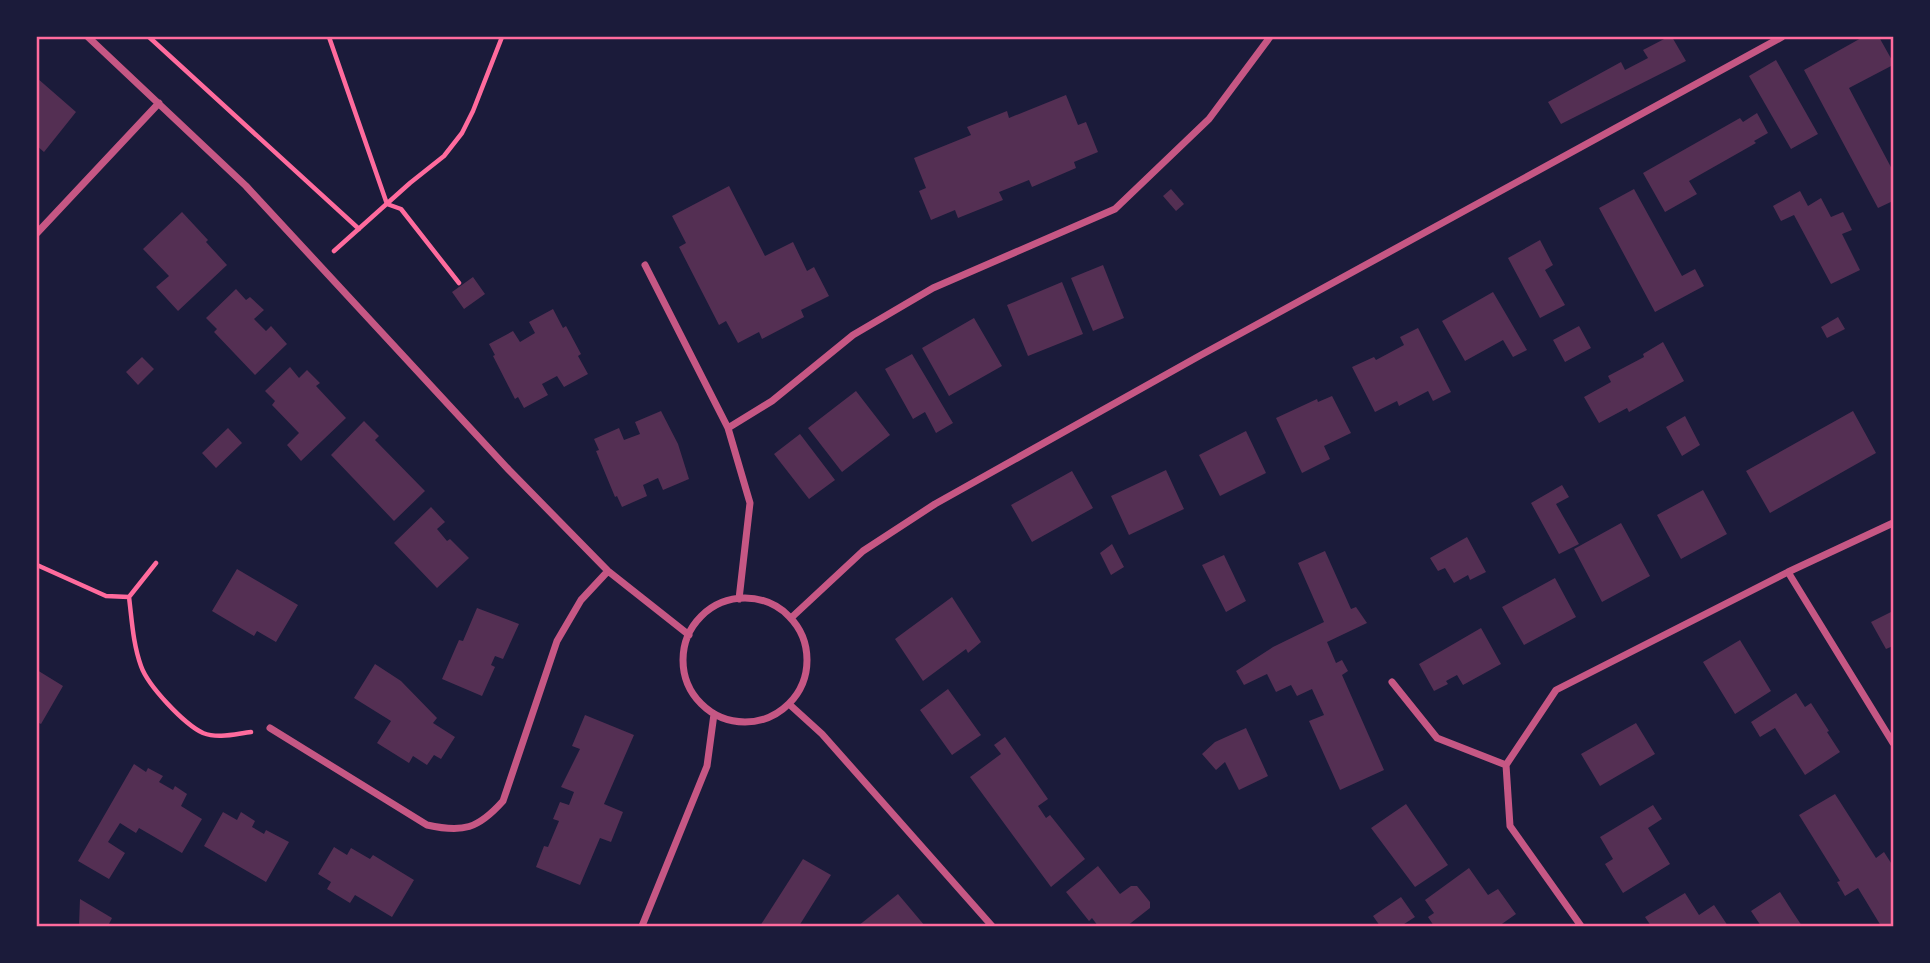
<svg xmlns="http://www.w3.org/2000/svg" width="1930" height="963" viewBox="0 0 1930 963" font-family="'IBM Plex Sans',sans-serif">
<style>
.building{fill:#542f53}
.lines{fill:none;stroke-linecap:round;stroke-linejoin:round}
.path{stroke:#ff6b9d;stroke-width:4.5}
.minor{stroke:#c65784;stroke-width:7}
.neatline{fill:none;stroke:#ff6b9d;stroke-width:2.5}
</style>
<rect width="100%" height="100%" fill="#1b1b3a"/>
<path class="building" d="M1668 37H1672L1686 61 1561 124 1548 102 1621 62 1625 70 1648 58 1643 50Z
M1863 37H1879L1893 62V65L1849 88 1893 171 1891 185 1893 201 1878 208 1804 70Z
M1776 60 1818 134 1791 149 1749 76Z
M37 78 76 112 44 152 37 146Z
M1066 95 1078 125 1086 122 1098 152 1074 162 1076 168 1032 187 1029 180 999 192 1003 200 958 218 955 210 931 220 919 191 926 188 914 158 971 135 967 127 1007 111 1009 118Z
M1757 113 1768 133 1754 141 1756 143 1689 181 1697 194 1665 212 1643 173 1740 118 1743 122Z
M729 186 765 256 793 242 807 271 814 267 829 296 801 310 804 317 762 339 759 332 738 343 726 321 719 325 679 247 686 243 672 216Z
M1171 189 1184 204 1176 211 1163 196Z
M1634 189 1682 276 1695 269 1704 286 1655 312 1599 208Z
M1800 191 1808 206 1821 198 1831 217 1843 212 1852 230 1842 234 1860 270 1831 284 1794 215 1781 221 1773 206Z
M182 212 208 240 206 242 227 265 178 311 156 287 169 276 143 249Z
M1540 240 1553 265 1545 270 1565 305 1540 318 1508 258Z
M1103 265 1124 318 1093 331 1071 278Z
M473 277 485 294 464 309 452 292Z
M1062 282 1083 334 1028 356 1007 305Z
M236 289 246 300 250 297 264 310 254 319 266 331 271 326 287 344 255 375 214 332 217 329 206 318Z
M1493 292 1527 350 1513 357 1503 340 1465 361 1442 321Z
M553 309 563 328 566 326 581 354 578 356 588 374 564 387 557 376 542 384 548 395 524 408 518 397 515 399 493 356 495 355 489 344 513 331 520 342 535 333 529 322Z
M1838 317 1845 329 1827 338 1821 327Z
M974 318 1002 366 949 396 922 348Z
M1579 326 1591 348 1565 362 1553 340Z
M1418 328 1451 392 1433 401 1428 391 1399 406 1397 401 1375 412 1352 367 1374 357 1376 360 1404 345 1400 337Z
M1663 342 1684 381 1629 412 1627 408 1599 423 1584 397 1611 382 1608 376 1644 357 1643 354Z
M912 354 953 423 936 433 925 412 913 419 885 369Z
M142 357 154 369 138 385 126 372Z
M290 367 299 378 307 370 320 383 316 386 346 418 301 461 287 445 299 433 272 405 275 401 265 391Z
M856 391 890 435 842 472 808 428Z
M1332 396 1351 433 1324 446 1330 459 1302 473 1276 418 1317 399 1318 402Z
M661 411 678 444 689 479 663 490 658 478 643 485 647 496 622 507 617 496 615 497 596 451 599 450 594 439 619 428 624 440 640 434 635 422Z
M1853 411 1876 453 1770 513 1746 471Z
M1685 416 1700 445 1682 456 1666 427Z
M364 421 379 436 375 440 425 491 394 521 331 455Z
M228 428 242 443 216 468 202 453Z
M1246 431 1266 473 1220 496 1199 455Z
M800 434 835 480 809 499 774 454Z
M1166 470 1184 509 1129 535 1111 496Z
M1072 471 1093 508 1032 542 1011 505Z
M1562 485 1569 497 1556 504 1579 544 1559 554 1531 503Z
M1703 490 1727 534 1681 559 1657 515Z
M431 507 445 522 437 529 447 541 450 539 469 558 437 588 394 543Z
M1621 523 1650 576 1602 602 1574 549Z
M1467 537 1486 572 1470 580 1468 575 1454 583 1445 568 1438 571 1430 558Z
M1112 544 1124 567 1111 575 1100 553Z
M1325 551 1351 609 1356 607 1367 623 1327 642 1336 663 1342 660 1348 671 1342 675 1384 770 1340 790 1309 721 1324 715 1312 689 1297 696 1291 685 1276 692 1267 674 1244 685 1236 671 1273 647 1324 622 1298 563Z
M1224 555 1246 601 1226 612 1202 565Z
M237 569 298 605 276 642 257 631 254 636 212 611Z
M1555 578 1576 617 1524 645 1502 607Z
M952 597 981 642 968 653 966 649 923 681 895 639Z
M477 608 519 624 503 659 495 656 491 665 495 667 482 696 442 679 459 640 463 641Z
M1893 611V646L1886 649 1871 622Z
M1481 628 1501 664 1463 685 1457 675 1446 681 1448 684 1434 691 1419 664Z
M1740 640 1771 691 1735 714 1703 662Z
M375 664 401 681 437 718 433 723 455 737 441 759 434 755 427 765 413 756 409 763 377 743 391 721 354 698Z
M37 670 63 686 41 724 37 722Z
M948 689 981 735 952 755 920 710Z
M1796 693 1805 707 1811 703 1829 731 1827 732 1840 752 1805 775 1775 728 1760 737 1751 722Z
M585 715 634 735 604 804 623 812 611 842 600 838 580 885 536 867 544 846 548 847 559 821 553 819 560 802 569 805 574 792 561 787 580 749 572 746Z
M1636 723 1655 754 1600 786 1581 754Z
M1246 728 1268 776 1239 790 1225 762 1216 770 1202 754 1215 742Z
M1005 737 1048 799 1038 806 1046 818 1050 815 1085 859 1051 887 970 777 1001 754 994 745Z
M134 764 146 772 148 768 163 776 159 782 173 790 175 786 187 794 181 806 202 819 182 853 139 828 136 833 120 823 108 842 125 853 109 879 78 861Z
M1835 794 1876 858 1884 852 1893 866V926H1881L1858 888 1845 896 1837 882 1840 881 1799 815Z
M1406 804 1448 865 1415 887 1371 828Z
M1653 805 1662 819 1648 828 1670 864 1623 893 1605 864 1613 859 1600 837Z
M223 812 237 820 241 812 255 821 252 827 264 834 266 830 289 842 266 882 204 846Z
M334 847 347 855 351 848 370 859 373 855 414 880 392 917 355 895 350 903 327 889 331 882 318 874Z
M803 859 831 875 799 926H760Z
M1098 866 1120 894 1131 886H1137L1150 902V908L1127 926H1098L1092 918 1089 921 1066 892Z
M1469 868 1488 895 1498 889 1516 914 1499 926H1434L1428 917 1434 913 1425 900Z
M1780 892 1792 911 1802 926H1761L1751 911Z
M1685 893 1699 915 1714 905 1728 926H1651L1645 917Z
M898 894 925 926H858Z
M1401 897 1415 917 1401 926H1380L1373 916Z
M80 899 112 918 108 926H79Z"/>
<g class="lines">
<path class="path" d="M149 37 359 229
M329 37 387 204 401 209 459 283
M334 251 410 183 444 156 462 133 473 111 502 37
M156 563 129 597C132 621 133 644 141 666 148 686 184 724 203 733 218 739 235 734 251 732
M37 565 106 596 129 597"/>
<path class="minor" d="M88 37 246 186 509 470 608 571 689 635
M37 233 159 103
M645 265 728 428
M1788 572 1893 743
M683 660a62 62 0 1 1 124 0a62 62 0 1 1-124 0Z
M739 599 750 503 728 428 772 401 853 335 933 288 1115 209 1209 119 1270 37
M791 618 863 551 935 504 1201 355 1782 37
M1392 682 1437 738 1506 765
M789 704 822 734 992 926
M270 728 427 825C463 833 478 829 503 801L557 641 581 600 608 571
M642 926 707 766 714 714
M1581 926 1510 826 1506 765 1556 690 1788 572 1893 523"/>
</g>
<rect width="1930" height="963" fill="none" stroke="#1b1b3a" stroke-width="77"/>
<rect x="38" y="38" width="1854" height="887" class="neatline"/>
</svg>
